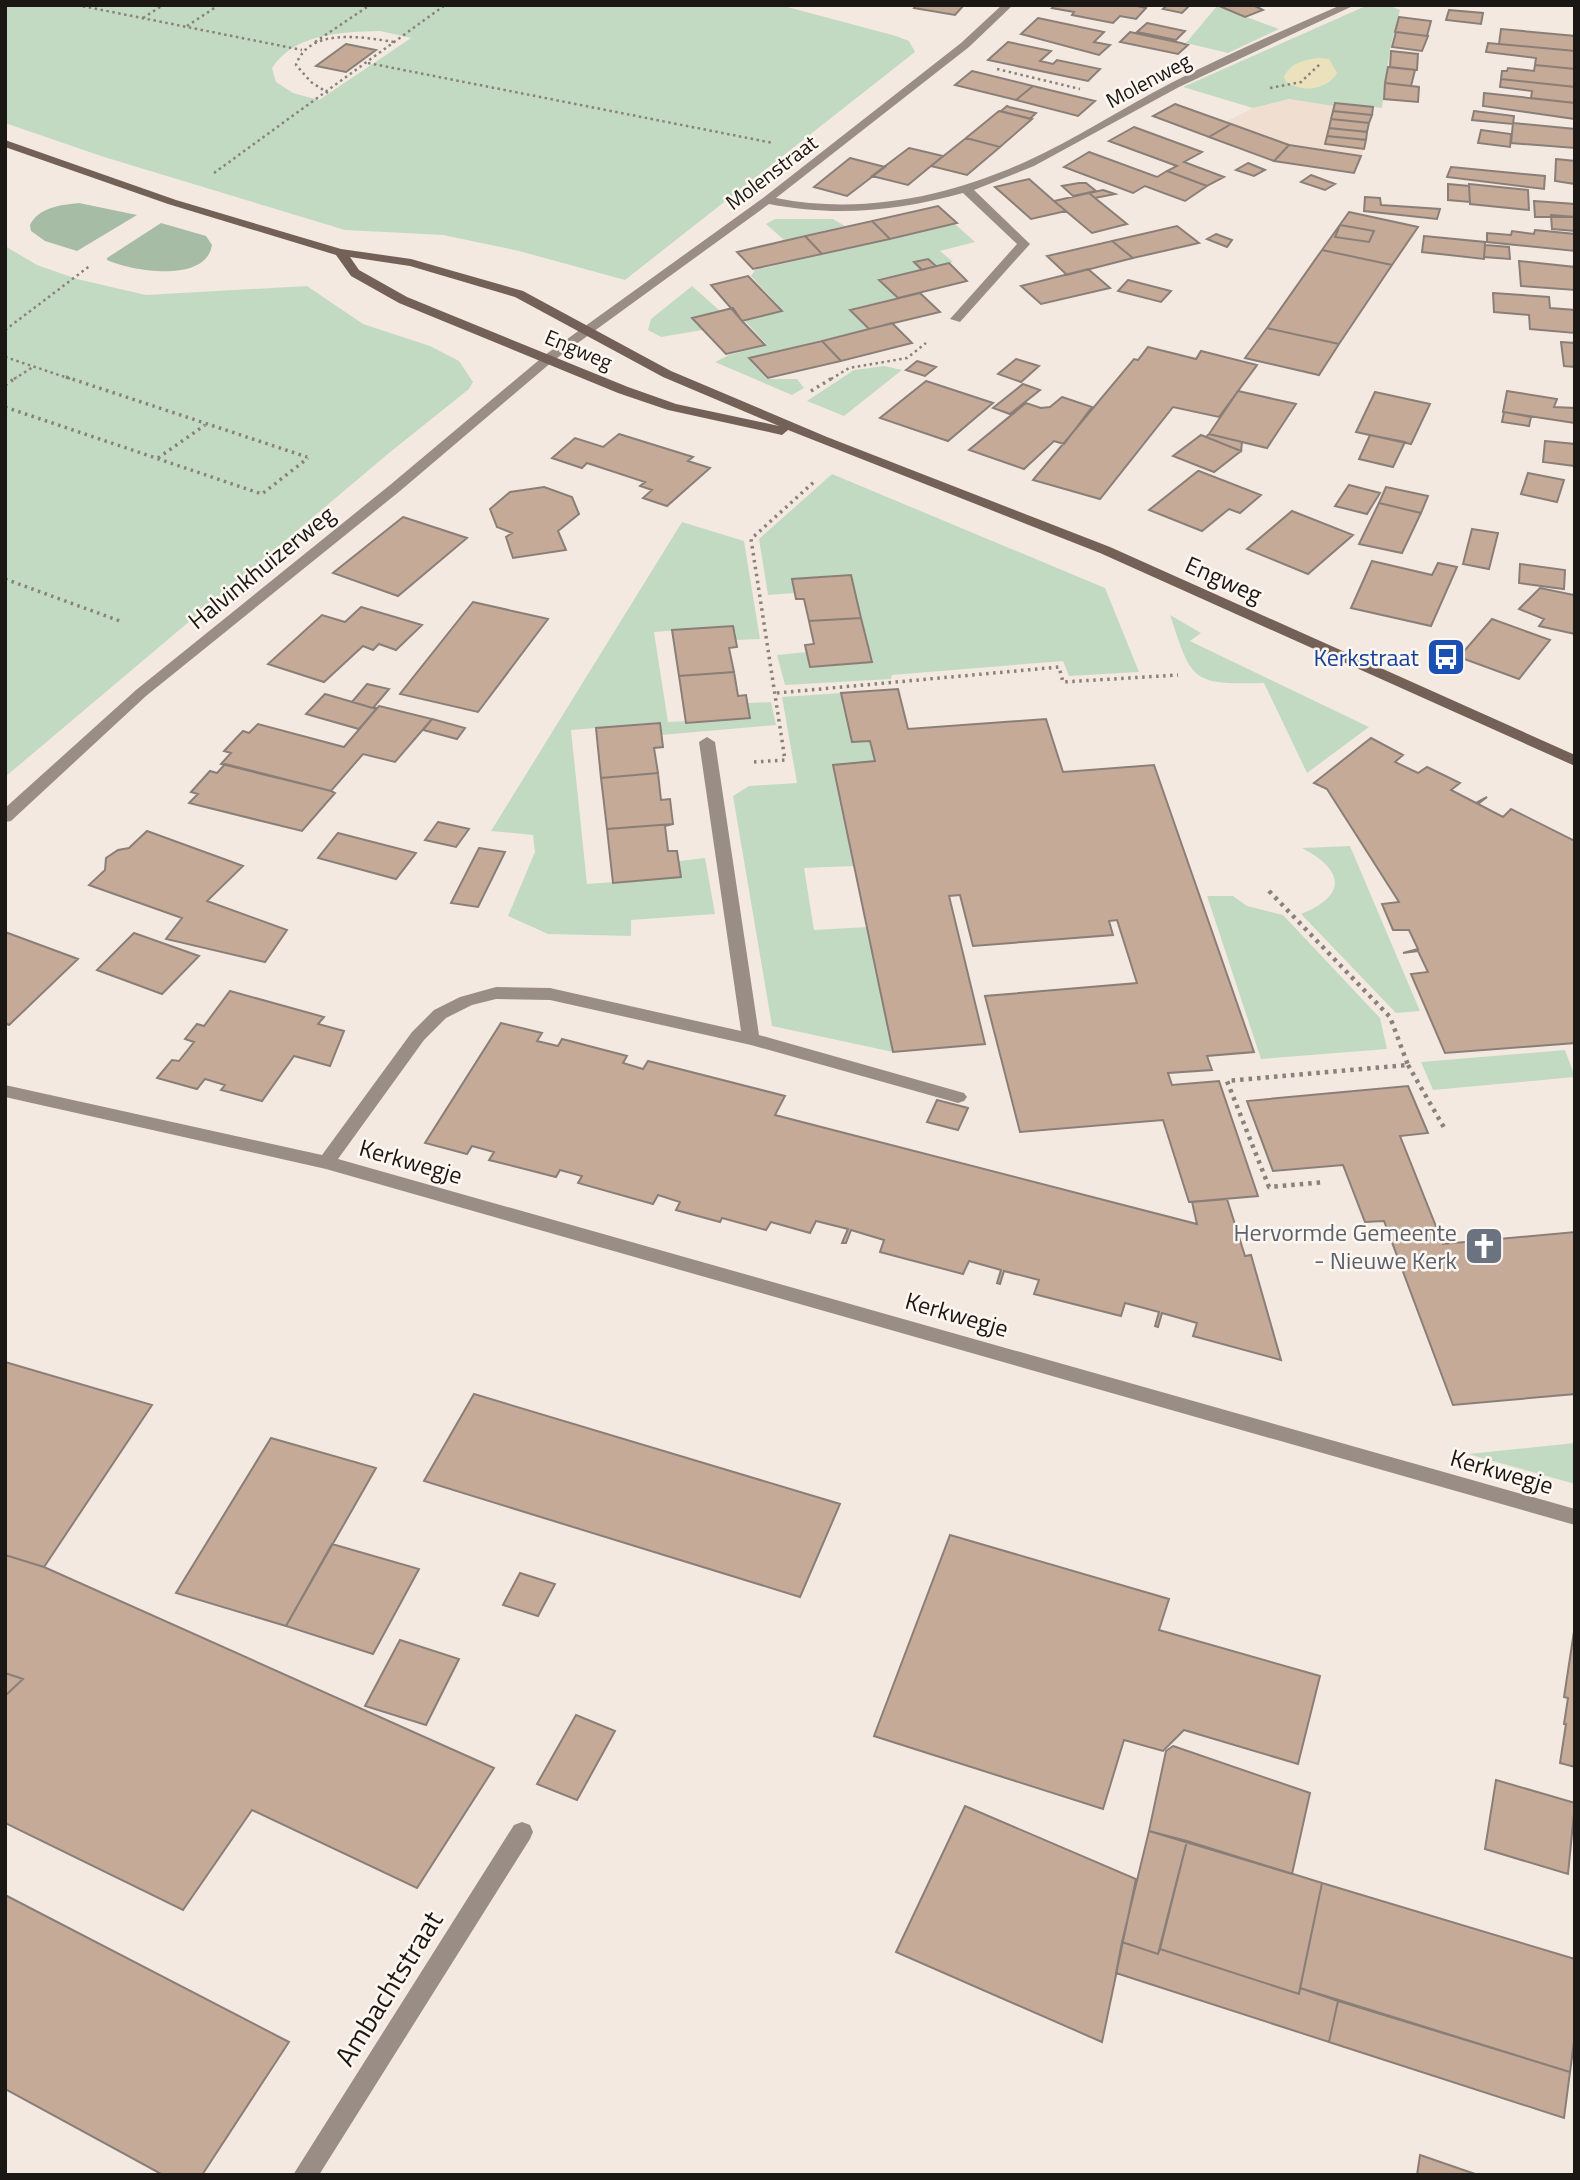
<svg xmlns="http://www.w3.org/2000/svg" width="1580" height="2180" viewBox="0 0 1580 2180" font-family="'Titillium Web',sans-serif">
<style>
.built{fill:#f0dfd0}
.green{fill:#c3dac2;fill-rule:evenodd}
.forest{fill:#a6bca5}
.sand{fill:#ebe2bd}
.building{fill:#c6aa98;stroke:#8a7f78;stroke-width:2}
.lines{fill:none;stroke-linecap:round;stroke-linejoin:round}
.path-far2{stroke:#89817b;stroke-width:2.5;stroke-dasharray:2.5 3.5;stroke-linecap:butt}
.path-far1{stroke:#89817b;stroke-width:3.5;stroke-dasharray:2.5 4.5;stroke-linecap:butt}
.path{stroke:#89817b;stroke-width:4.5;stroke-dasharray:3.5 5;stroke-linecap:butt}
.street{fill:#9a8d86;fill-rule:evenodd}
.secondary{fill:#736057;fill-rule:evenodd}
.labels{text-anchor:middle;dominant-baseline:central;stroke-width:5;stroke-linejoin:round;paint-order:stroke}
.far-street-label{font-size:21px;fill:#1b1714;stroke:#fef7f1}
.street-label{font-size:24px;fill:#1b1714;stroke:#fef7f1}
.transit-label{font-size:24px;fill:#164399;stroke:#fef7f1;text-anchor:end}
.worship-label{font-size:24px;fill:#5b616d;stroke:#fef7f1;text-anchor:end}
.near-street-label{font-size:28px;fill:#1b1714;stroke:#fef7f1}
</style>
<rect width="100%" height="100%" fill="#f4e9e0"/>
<path class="built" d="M1289 99 1374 107 1362 156 1290 145 1225 122 1253 108Z"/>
<path class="green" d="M5 5H780L896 36 909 41 915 52 625 280 519 251 443 235 345 230 104 157 5 123ZM380 31 411 38 319 100 293 93 276 82 272 68C295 33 342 32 380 31Z
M1368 5H1387L1400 10 1390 49 1382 108 1335 102 1334 106 1289 99 1253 108 1183 87Z
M1217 6 1279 29 1228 53 1186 43Z
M775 219H833L845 226 784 240 766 224Z
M955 224 975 242 940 251 953 262 878 279 897 298 850 309 868 329 748 358 767 379H797L804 388 792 395 715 362 729 355 767 345 745 321 783 311 751 276 755 270Z
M5 246 37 265 77 279 146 295 307 286 363 324 430 346 459 361 473 382 469 389 389 453 5 777Z
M692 286 720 311 692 318 703 330 661 337 648 330 651 319Z
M884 366 902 370 844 416 807 401 854 370Z
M832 474 1105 588 1139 672 1069 676 1063 661 892 675 891 679 785 685 777 655 807 652 810 667 872 662 851 575 792 579 795 593 768 595 759 539Z
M682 522 744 541 760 639 736 640 733 626 654 632 668 722 750 718 748 703 771 702 776 725 661 735 660 723 571 730 587 884 680 877 679 861 705 858 715 914 631 920V936L548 934 508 916 535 852 533 835 491 831Z
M1170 615 1201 633 1190 641 1369 727 1307 773 1264 683C1191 685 1192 681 1170 615Z
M841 693 852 742 870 741 875 761 833 765 854 866 804 868 814 930 867 927 893 1052 772 1026 733 796 749 786 797 783 782 697Z
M1350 846 1420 1011 1396 1013 1301 914C1348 895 1344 870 1302 848Z
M1207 896H1233L1247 906 1283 915 1380 1018 1387 1049 1261 1059Z
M1565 1050 1575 1077 1433 1090 1421 1062Z
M1575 1443V1484L1468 1454Z"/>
<path class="forest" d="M79 203 137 215 77 251 45 241 31 231 30 225C39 207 61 205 79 203Z
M161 223 206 236 212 245C206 284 131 271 107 260V258Z"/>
<path class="sand" d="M1318 58 1329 59 1337 73C1327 90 1302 93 1286 82L1284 77C1290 63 1304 60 1318 58Z"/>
<path class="building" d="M916 5H964L955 15 914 8Z
M1055 5H1133L1146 8 1136 19 1120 16 1113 23 1072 15 1074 12 1052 8Z
M1167 5H1190L1182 13 1163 9Z
M1217 5H1253L1263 10 1245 17Z
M1449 10 1483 13 1481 24 1446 20Z
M1399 17 1431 21 1427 36 1395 32Z
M1038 18 1104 32 1094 42 1110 45 1099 55 1021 34Z
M1147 23 1185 31 1176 40 1137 32Z
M1501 29 1575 36V51L1499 44Z
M1130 32 1181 43 1188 45 1178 54 1120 42Z
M1396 32 1427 36H1428L1422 51 1392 47Z
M1008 42 1051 51 1040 61 1053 64 1057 60 1100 69 1088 81 988 60Z
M1488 43 1575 51V69L1535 65 1536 58 1486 52Z
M346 44 376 50 346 72 316 66Z
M1391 51 1418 54 1417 70 1390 67Z
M1535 65 1575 69V87L1501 79 1502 71H1507L1508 68 1534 71Z
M1388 67 1415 70 1411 86 1385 83Z
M972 71 1033 86 1016 100 955 85Z
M1501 79 1575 87V103L1531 98 1532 91 1500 87Z
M1385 83 1419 87 1418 102 1384 99Z
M1033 86 1095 101 1078 116 1016 100Z
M1484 93 1575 103V119L1483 106Z
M1335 103 1373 107 1372 115 1333 111Z
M1175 104 1231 124 1209 137 1153 116Z
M1007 106 1009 107 1036 113 1030 119 1001 111Z
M999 111 1032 119 1000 147 966 138Z
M1333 111 1372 115 1369 123 1331 119Z
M1474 111 1514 116 1513 124 1472 120Z
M1331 119 1369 123 1367 132 1329 128Z
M1513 123 1575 129V148L1511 143Z
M1231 124 1289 145 1274 161 1209 137Z
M1134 127 1202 152 1184 162 1224 177 1207 186 1167 171 1177 166 1109 141Z
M1329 128 1367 132 1366 140 1327 136Z
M1481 130 1511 134 1510 147 1478 143Z
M1327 136 1366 140 1364 149 1325 144Z
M966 138 1000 147 967 175 931 166Z
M1289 145 1361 156 1354 173 1274 161Z
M909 148 943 156 908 185 872 176Z
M1089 152 1157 177 1167 171 1207 186 1185 201 1145 186 1133 193 1064 167Z
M850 158 885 167 847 196 814 187Z
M1556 159 1575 161V184L1555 181Z
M1248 163 1265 170 1254 176 1236 170Z
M1451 167 1545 176 1544 189 1447 177Z
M1311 175 1335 184 1325 190 1301 182Z
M1029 179 1054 201 1066 211 1031 219 995 187Z
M1079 183H1086L1096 191 1073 196 1062 186Z
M1448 184 1469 186 1470 202 1448 200Z
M1469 184 1528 190 1529 210 1470 204Z
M1103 190 1115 194 1095 198 1089 193Z
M1089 193 1095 198 1127 224 1092 233 1054 201Z
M1365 197 1380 198 1381 205 1440 209 1437 219 1364 211Z
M1534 201 1575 204V217H1535Z
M938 206 957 223 890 239 872 221Z
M1349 212 1418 227 1392 265 1322 250Z
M1551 215 1575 217V231L1552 229Z
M872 221 890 239 822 254 805 236Z
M1340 225 1374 231 1369 242 1335 237Z
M1177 226 1199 243 1133 258 1112 241Z
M1535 230 1575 234V251L1487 242V233L1511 235 1512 231 1534 234Z
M1216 234 1232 240 1227 247 1207 239Z
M805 236 822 254 753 269 737 252Z
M1424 236 1485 242 1484 259 1422 252Z
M1112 241 1133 258 1067 275 1047 256Z
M1485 245 1509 247 1510 259 1484 257Z
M1322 250 1392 265 1339 344 1267 328Z
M928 259 936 266 922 270 914 262Z
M1519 261 1575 267V290L1521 286Z
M949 263 967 281 898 298 879 280Z
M1088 269 1110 288 1041 304 1021 286Z
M748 276 782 311 742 321 711 285Z
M1128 280 1171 291 1161 302 1118 291Z
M920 293 940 312 869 329 850 310Z
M1493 293 1549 297 1550 308 1575 310V333L1530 329 1529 315 1494 312Z
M733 308 742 321 765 345 726 354 692 318Z
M892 323 912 343 841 361 822 341Z
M1267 328 1339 344 1319 375 1245 358Z
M822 341 841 361 768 378 749 358Z
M1561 342 1575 343V367L1564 366Z
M1148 347 1196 359 1201 351 1257 365 1219 417 1173 407 1100 499 1033 480 1134 359 1138 360Z
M1016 359 1039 366 1021 382 998 374Z
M917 361 936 367 925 376 906 370Z
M926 381 993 403 948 441 880 418Z
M1023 384 1040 390 1010 414 993 408Z
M1238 391 1296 404 1267 448 1209 434Z
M1507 391 1557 399 1554 407 1575 408V423L1503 412Z
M1375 392 1430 404 1411 444 1356 432Z
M1062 397 1092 407 1064 444 1054 441 1024 469 969 450 1026 403 1041 408 1050 407Z
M1504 412 1531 417 1529 426 1502 422Z
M619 434 693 457 688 461 710 468 667 506 643 498 652 490 640 486 645 482 587 463 582 468 552 458 575 438 603 447Z
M1209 434 1242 442 1241 451 1206 437Z
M1201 435 1241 451 1214 472 1173 456Z
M1370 435 1405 442 1393 467 1359 459Z
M1545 441 1575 444V466L1543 462Z
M1198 471H1199L1261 495 1240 513 1229 509 1202 531 1149 510Z
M1528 473 1564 480 1557 502 1521 494Z
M1349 485 1380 493 1367 514 1335 506Z
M544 487 572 497 579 514 558 531 566 550 513 558 506 537 512 533 497 527 490 509 510 492Z
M1386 487 1428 496 1421 513 1379 503Z
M1379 503 1421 513 1402 553 1359 544Z
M1292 511 1353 535 1308 574 1247 549Z
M403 517 467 538 398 596 333 573Z
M1472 529 1498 533 1489 569 1463 564Z
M1372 561 1432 575 1438 563 1457 567 1431 626 1351 608Z
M1520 564 1565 570 1564 589 1519 583Z
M851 575 861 618 809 621 804 599H796L792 579Z
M1540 588 1574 595 1575 634 1539 626 1544 619 1519 609Z
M473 602 548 619 478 712 400 694Z
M361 607 422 625 396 650 379 644 373 650 363 646 324 682 268 664 322 615 345 622Z
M861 618 872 662 810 667 805 645 814 644 809 621Z
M1492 619 1550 640 1519 679 1459 657Z
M733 626 737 647 729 648 734 672 679 676 672 630Z
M734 672 738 696 746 695 750 718 686 723 679 676Z
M367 684 389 689 373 708 352 702Z
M898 689 908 729 1046 719 1063 772 1154 765 1254 1052 1207 1056 1212 1070 1168 1073 1172 1085 1219 1081 1258 1196 1189 1202 1163 1120 1020 1132 985 996 1137 983 1117 920 1109 921 1113 935 973 946 960 895 949 896 985 1044 893 1052 833 765 875 761 870 741 852 742 841 693Z
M325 694 373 708H377L359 729 306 714Z
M379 706 432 719 395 762 363 754 331 791 221 764 231 753 224 751 243 731 249 733 258 724 344 747Z
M432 719 465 728 457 739 423 730Z
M660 723 663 747 654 748 658 773 601 778 596 728Z
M1371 738 1403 755 1395 762 1418 773 1427 767 1460 783 1451 790 1476 803 1487 797 1478 804 1503 817 1511 809 1575 841V1043L1445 1053 1411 974 1428 972 1418 951 1403 953 1418 949 1409 930H1393L1382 904 1399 902 1327 789 1314 783Z
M225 764 331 791 335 793 302 831 189 803 198 794 191 792 210 771 217 773Z
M658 773 661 800 670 799 673 824 607 829 601 778Z
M438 822 469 829 456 847 425 840Z
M673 824 665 826 668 851H677L681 877 613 883 607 829Z
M147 831 243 866 207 901 287 930 265 962 166 939 182 918 89 885 105 870 106 858 118 850 129 848Z
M338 833 416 853 396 879 318 858Z
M479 848 505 852 478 907 451 903Z
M5 932 78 959 9 1025 5 1023Z
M134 933 199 956 162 994 97 970Z
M230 991 324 1017 318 1024 344 1031 330 1066 294 1056 262 1101 221 1090 225 1085 205 1079 197 1089 157 1078 172 1060 179 1061 194 1042 185 1039 197 1024 204 1026Z
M501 1023 542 1033 537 1041 558 1046 562 1039 627 1056 623 1063 643 1069 648 1061 785 1096 775 1115 1197 1224 1192 1202 1227 1199 1245 1256 1251 1255 1281 1360 1193 1336 1197 1323 1162 1313 1158 1327 1155 1326 1159 1312 1125 1303 1121 1316 1034 1294 1039 1280 1004 1271 1000 1284 997 1283 1001 1270 969 1261 963 1274 880 1252 884 1240 851 1230 846 1243H842L848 1229 816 1221 810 1233 771 1222 766 1230 722 1218 720 1222 676 1210 680 1202 658 1195 653 1204 578 1183 582 1176 560 1170 556 1177 489 1160 494 1152 472 1146 467 1154 425 1143Z
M1408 1086 1428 1133 1400 1136 1443 1244 1575 1232V1394L1453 1405 1384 1221 1365 1222 1343 1165 1273 1171 1247 1101Z
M937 1100 968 1108 958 1130 927 1122Z
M5 1362 152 1405 44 1567 5 1555Z
M474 1394 840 1504 800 1597 424 1481Z
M271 1438 376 1468 286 1626 176 1593Z
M950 1535 1169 1599 1159 1630 1320 1676 1298 1764 1184 1730 1163 1751 1124 1740 1103 1809 874 1736Z
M332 1544 419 1569 373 1654 286 1626Z
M5 1555 44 1567 494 1768 417 1888 252 1810 183 1910 5 1823V1696L23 1679 5 1673Z
M520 1573 555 1584 538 1616 503 1605Z
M1575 1625V1767L1560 1763 1566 1724H1564L1568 1698 1564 1697Z
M400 1640 459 1659 426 1725 365 1706Z
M5 1673 23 1679 5 1696Z
M576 1715 615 1731 577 1800 537 1784Z
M1173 1746 1310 1793 1292 1874 1149 1831 1166 1751Z
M1496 1780 1575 1803 1568 1874 1485 1849Z
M965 1806 1136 1879 1102 2042 896 1952Z
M1149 1831 1187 1841 1158 1954 1122 1942Z
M1187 1841 1322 1883 1299 1994 1160 1949Z
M1322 1883 1575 1959V2035L1570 2072 1300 1988Z
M5 1895 289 2042 202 2175H163L5 2089Z
M1122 1942 1158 1954 1160 1949 1299 1994 1300 1988 1338 2001 1329 2042 1116 1973Z
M1338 2001 1570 2072 1564 2118 1329 2042Z
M1420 2155 1478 2175H1417Z"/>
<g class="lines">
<path class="path-far2" d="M77 5 302 50
M143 18 163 5
M187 26 219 5
M315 42 370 5
M368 63 773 143
M997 69 1080 89
M1270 88 1301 82 1320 64
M328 93 311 82 296 65C309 27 362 37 394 42
M214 173 445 5
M5 330 91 265
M5 357 71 379
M14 379 33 367
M831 379 849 368 907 358 926 343"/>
<path class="path-far1" d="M66 377 307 457
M5 385 17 377
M811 391 834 377
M5 407 262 494 308 458
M158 458 205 425
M5 579 120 621
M777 693 1059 667 1063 682 1178 675
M754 762 785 760 751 539 815 481"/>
<path class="path" d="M1269 891 1390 1017 1408 1065 1227 1081 1269 1187 1325 1182
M1408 1065 1446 1131"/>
<path class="street" d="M1002 5H1013L969 47 776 198C861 215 948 197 1025 162 1076 139 1122 108 1171 83 1226 55 1284 30 1341 5H1355L1179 87 1034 166 974 190 1030 244 960 322 950 319 1017 244 963 193C898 211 836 217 769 204L553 361 400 491 146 696 11 821 5 822V808L136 690 390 485 545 355 763 198 961 43Z
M707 737 715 742 759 1035 964 1093 967 1097 964 1101 958 1103 751 1045 550 1000 496 999 472 1005 446 1018 424 1040 338 1159 1575 1509V1525L326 1169 5 1097V1085L322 1155 412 1032 434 1010 460 997 496 987 550 988 741 1031 699 742Z
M522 1822 530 1825 533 1832 530 1839 319 2175H293L514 1825Z"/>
<path class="secondary" d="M5 140 176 200 341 249 411 259 523 291 671 371 827 437 1110 547 1575 755V766L1100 553 788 430 782 435 668 410 618 393 399 303 351 276 336 255 168 204 5 147ZM350 257 410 266 515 297 663 377 779 426 676 404 628 387 407 297 359 270Z"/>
</g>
<defs>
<g id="bus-square" transform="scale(2.0125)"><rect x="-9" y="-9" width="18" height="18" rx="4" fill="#1a4fb4" stroke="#fef7f1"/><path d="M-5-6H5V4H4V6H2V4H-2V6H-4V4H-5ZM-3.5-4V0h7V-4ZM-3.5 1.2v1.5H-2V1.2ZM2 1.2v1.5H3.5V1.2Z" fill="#fff"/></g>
<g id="church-square" transform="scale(2.0125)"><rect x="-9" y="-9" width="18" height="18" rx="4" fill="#6b7280" stroke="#fef7f1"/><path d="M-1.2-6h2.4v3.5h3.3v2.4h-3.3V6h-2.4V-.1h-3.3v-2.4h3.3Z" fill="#fff"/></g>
</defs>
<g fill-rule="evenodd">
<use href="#bus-square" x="1446" y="657"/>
<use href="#church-square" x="1484" y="1246"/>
</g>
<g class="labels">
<g class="far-street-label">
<text transform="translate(1148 80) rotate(-28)">Molenweg</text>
<text transform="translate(771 172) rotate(-37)">Molenstraat</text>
<text transform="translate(579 349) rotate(23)">Engweg</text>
</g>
<g class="street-label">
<text transform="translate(261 567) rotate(-39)">Halvinkhuizerweg</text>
<text transform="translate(1224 579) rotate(24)">Engweg</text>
<text transform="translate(411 1161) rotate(16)">Kerkwegje</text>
<text transform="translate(957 1314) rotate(16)">Kerkwegje</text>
<text transform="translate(1502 1471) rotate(16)">Kerkwegje</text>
</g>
<g class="transit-label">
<text x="1419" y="657">Kerkstraat</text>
</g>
<g class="worship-label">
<text x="1457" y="1232">Hervormde Gemeente<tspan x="1457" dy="28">- Nieuwe Kerk</tspan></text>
</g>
<g class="near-street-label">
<text transform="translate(388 1988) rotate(-58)">Ambachtstraat</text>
</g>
</g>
<rect width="1580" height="2180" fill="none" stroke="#1b1714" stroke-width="14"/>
</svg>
